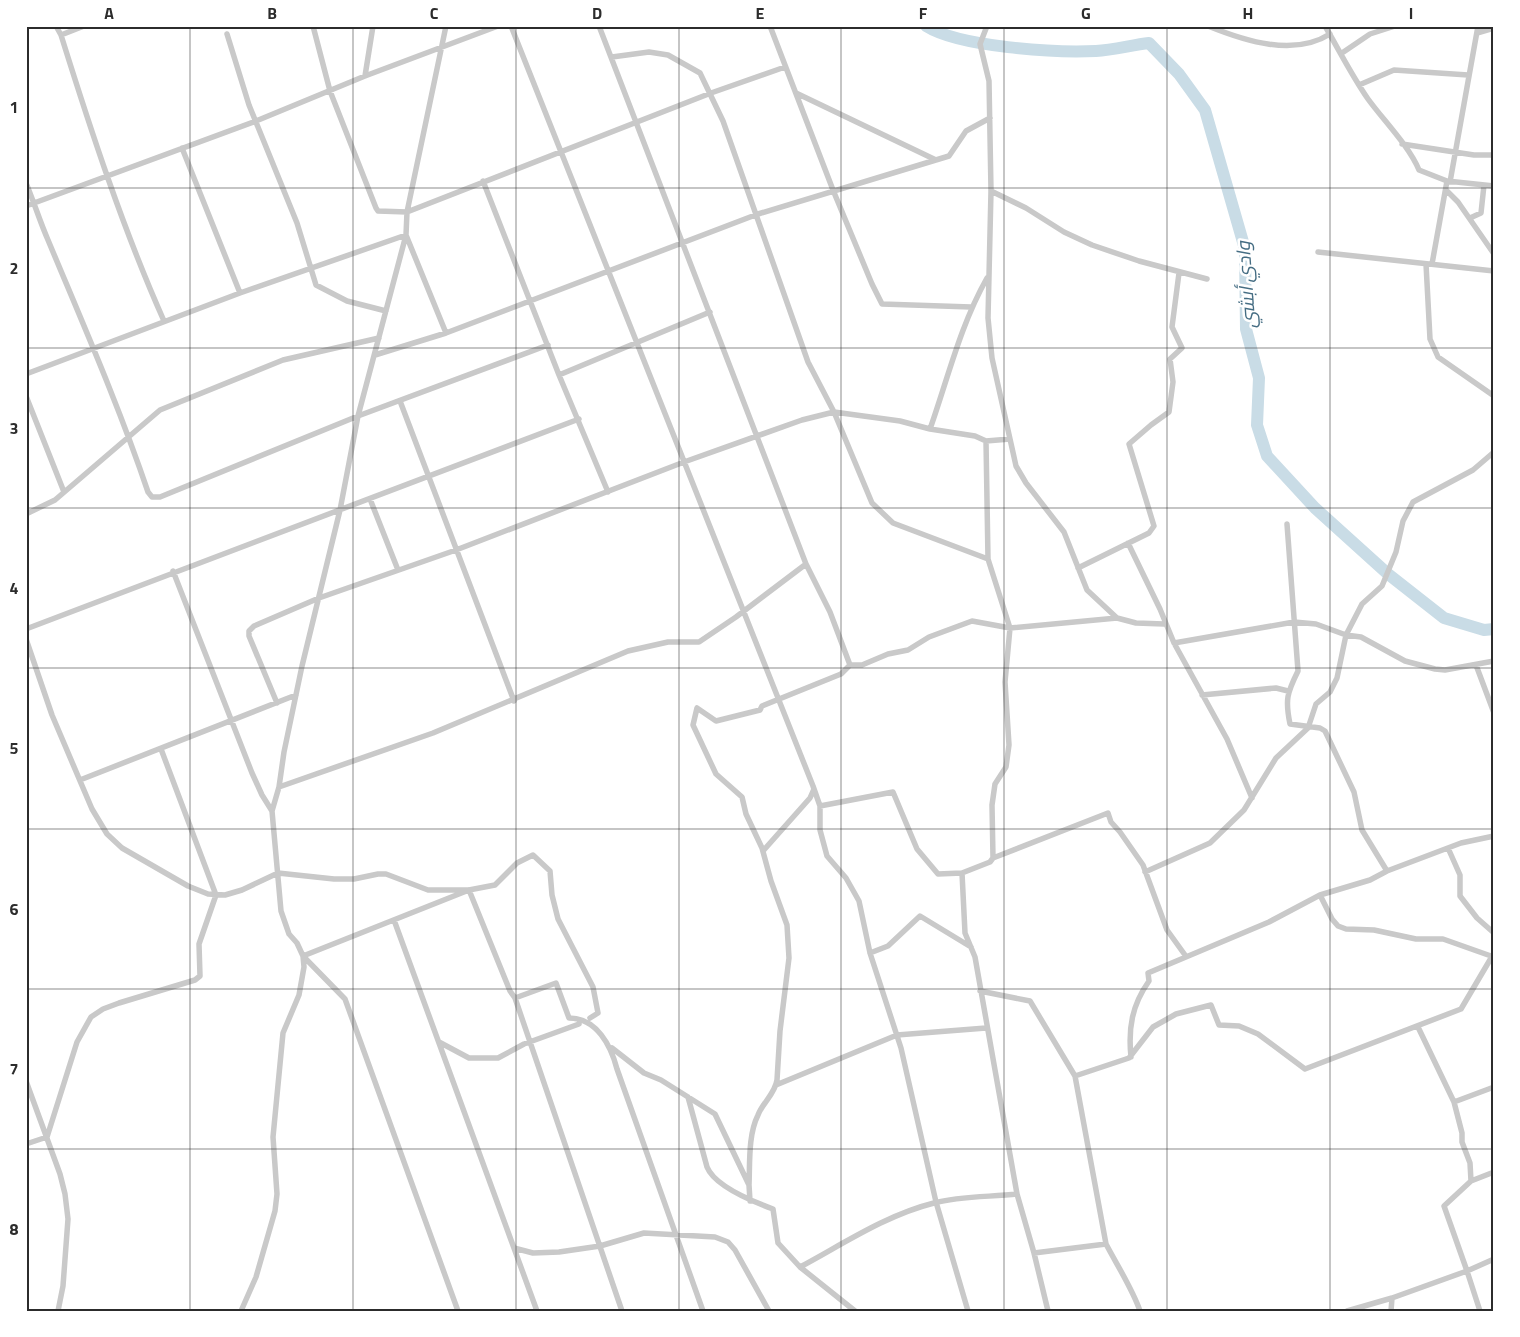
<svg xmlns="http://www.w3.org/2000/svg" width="1520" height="1337" viewBox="0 0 1520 1337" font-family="'Titillium Web',Cairo,sans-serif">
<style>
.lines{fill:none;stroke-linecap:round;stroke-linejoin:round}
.river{stroke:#c9dce6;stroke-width:12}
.minor{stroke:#c9c9c9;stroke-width:5.5}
.grid{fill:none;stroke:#2c2c2c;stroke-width:1;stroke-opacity:0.55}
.labels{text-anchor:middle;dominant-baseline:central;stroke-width:5;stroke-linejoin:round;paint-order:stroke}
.water-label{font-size:19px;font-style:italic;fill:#456d83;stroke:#fff}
.neatline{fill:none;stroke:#2c2c2c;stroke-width:2}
.grid-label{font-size:16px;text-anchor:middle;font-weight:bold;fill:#2c2c2c}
</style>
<rect width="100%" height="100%" fill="#fff"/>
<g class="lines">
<path class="river" d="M926 26C959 47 1055 53 1096 51 1113 50 1132 45 1149 43L1179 74 1205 110 1245 249 1246 329 1259 378 1257 425 1267 456 1315 508 1388 574 1444 618 1484 630 1494 629"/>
<path class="minor" d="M56 26 61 35 84 26
M313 26 330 91 376 208 378 211 407 212 711 93 785 67
M511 26 813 786 820 806V830L827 856 846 878 859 901 870 953 901 1048 936 1202 968 1311
M599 26 806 564 830 612 850 665 841 674 762 706 760 710 716 721 697 708 693 725 716 774 742 797 746 814 762 848 771 881 787 925 789 958 780 1031 777 1080C775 1094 763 1102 758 1115 748 1135 750 1163 749 1185
M770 26 833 190 872 284 882 304 971 307
M987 26 980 44 989 81 991 191 988 318 992 358 1016 466 1026 483 1064 532 1087 590 1117 618 1136 623 1164 624
M1208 26C1245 41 1294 57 1330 34
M1325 26C1339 50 1352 76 1368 99 1384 121 1409 146 1419 170L1447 181 1494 186
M1477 33 1494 28
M227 34 249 105 297 223 316 285 347 301 386 311
M61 35C91 131 123 229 164 321
M1342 53 1370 34 1395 26
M612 57 649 52 668 55 700 73 723 121 808 362 834 412 872 503 893 523 988 559
M365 76 373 26
M1359 85 1394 70 1468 75
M796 93 936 160
M1402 144 1474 155H1494
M182 148 240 293
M483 181 559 375 608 492
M1450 182 1478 26
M26 183C34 202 40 222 48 240 83 324 119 406 148 492L152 497H160L358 416 548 345
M1446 190 1458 202 1494 254
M991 191 1026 208 1064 232 1092 245 1139 261 1207 279
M26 206 256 121 365 76 498 26
M1470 218 1481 213 1484 185
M1318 252 1494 271
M1426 264 1430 339 1438 357 1494 396
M1432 264 1447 181
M375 355 446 333 758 214 949 156 966 131 990 118
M26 374 240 293 406 235 446 333
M559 375 710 312
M26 396 64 492
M400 401 514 701
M930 429C948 378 960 326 987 278
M986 441 988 559 1010 628 1005 682 1009 745 1006 767 995 784 992 805 993 858 990 862 962 873 965 933 975 957 1017 1194 1034 1253 1106 1244C1117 1265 1133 1290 1140 1311
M370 499 398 570
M26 514 55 500 160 410 283 360 379 338
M1287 524 1298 671C1287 693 1285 700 1290 724L1320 728 1325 731 1354 792 1362 830 1387 871
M1128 543 1160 609 1174 643 1227 739 1252 798
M1078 568 1149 533 1154 526 1129 444 1151 425 1169 412 1173 382 1170 359 1182 348 1172 327 1179 273
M173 571 252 773 262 795 272 811
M26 629 579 419
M26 639 52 715 92 809 107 834 122 848 188 886 208 894 225 895 242 890 278 873 334 879H354L378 874H386L428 890H468
M1174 643 1294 622 1316 624 1346 635 1361 637 1405 661 1435 669 1445 670 1494 661
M850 665H862L888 654 908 650 929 637 972 621 1010 628 1117 618
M1476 665 1494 713
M1202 695 1276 688 1288 691
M277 703 249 636V631L254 626 319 598 456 550 684 462 802 420 834 412 900 421 930 429 975 436 986 441 1010 439
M80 780 296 695
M279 787 433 733 628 651 668 642H699L736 617 806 564
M820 806 893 792 917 849 938 874 962 873
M1448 848 1460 875V896L1477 918 1494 933
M763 851 810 798 814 789
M993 858 1108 813 1111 822 1120 832 1143 865 1167 930 1185 955
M1145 872 1210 843 1244 810 1276 758 1308 728 1316 704 1330 692 1337 678 1346 635 1362 604 1382 586 1396 552 1403 521 1413 502 1473 470 1494 452
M469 890 510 991 515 998 622 1311
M1320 895 1332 919 1338 926 1346 929 1374 930 1416 939H1443L1491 956
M394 920 537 1311
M870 953 888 946 920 916 971 947
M980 991 1030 1001 1075 1076
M515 998 556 983 569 1018C597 1018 611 1046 617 1069L703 1311
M439 1042 469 1058H498L524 1044 579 1024
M612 1048 644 1073 661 1080 715 1114 749 1185 750 1201
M1131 1057C1128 1028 1132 1005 1149 981L1148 973 1269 922 1320 895 1370 880 1387 871 1461 843 1494 836
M26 1081 60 1174 65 1194 68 1219 63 1286 58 1311
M776 1085 897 1035 986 1028
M688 1097 707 1167C715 1187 754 1202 773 1209L778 1243 800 1267 855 1311
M1454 1102 1494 1087
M47 1137 77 1042 91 1017 103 1009 119 1003 195 980 200 976 199 944 216 895 161 749
M26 1144 47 1137
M1471 1181 1494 1172
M1106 1244 1075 1076 1129 1058 1153 1027 1176 1014 1211 1005 1219 1025 1239 1026 1258 1034 1305 1069 1461 1009 1494 953
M514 1248 533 1253 559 1252 600 1246 644 1233 715 1237 728 1242 735 1250 769 1311
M1034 1253 1048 1311
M800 1267C843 1244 886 1215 934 1203 960 1196 990 1197 1017 1194
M241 1311 256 1277 275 1211 277 1194 273 1137 283 1033 299 995 304 967 303 956 297 943 289 934 281 911 272 811 279 787 284 752 302 666 340 510 358 416 406 235 407 212 446 26
M458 1311 345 999 303 956 469 890 495 885 517 863 533 855 550 871 552 895 558 919 593 987 598 1013 590 1018
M1347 1311 1392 1298 1467 1271 1444 1206 1471 1181 1470 1163 1462 1142V1133L1454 1102 1418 1027
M1391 1311 1392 1298
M1480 1311 1467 1271 1494 1259"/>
</g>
<path class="grid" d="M190 26V1311M353 26V1311M516 26V1311M679 26V1311M841 26V1311M1004 26V1311M1167 26V1311M1330 26V1311M26 188H1494M26 348H1494M26 508H1494M26 668H1494M26 829H1494M26 989H1494M26 1149H1494"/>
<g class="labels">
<g class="water-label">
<text transform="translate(1245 285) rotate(-94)">وادي أبشي</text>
</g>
</g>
<rect width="1520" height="1337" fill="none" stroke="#ffffff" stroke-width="55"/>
<rect x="28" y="28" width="1464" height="1282" class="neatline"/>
<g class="grid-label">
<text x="109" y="19">A</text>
<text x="272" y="19">B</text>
<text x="434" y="19">C</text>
<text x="597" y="19">D</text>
<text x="760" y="19">E</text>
<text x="923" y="19">F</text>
<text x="1086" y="19">G</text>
<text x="1248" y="19">H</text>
<text x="1411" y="19">I</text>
<text x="14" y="113">1</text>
<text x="14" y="274">2</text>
<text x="14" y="434">3</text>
<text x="14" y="594">4</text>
<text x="14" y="754">5</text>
<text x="14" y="915">6</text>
<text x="14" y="1075">7</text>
<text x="14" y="1235">8</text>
</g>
</svg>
